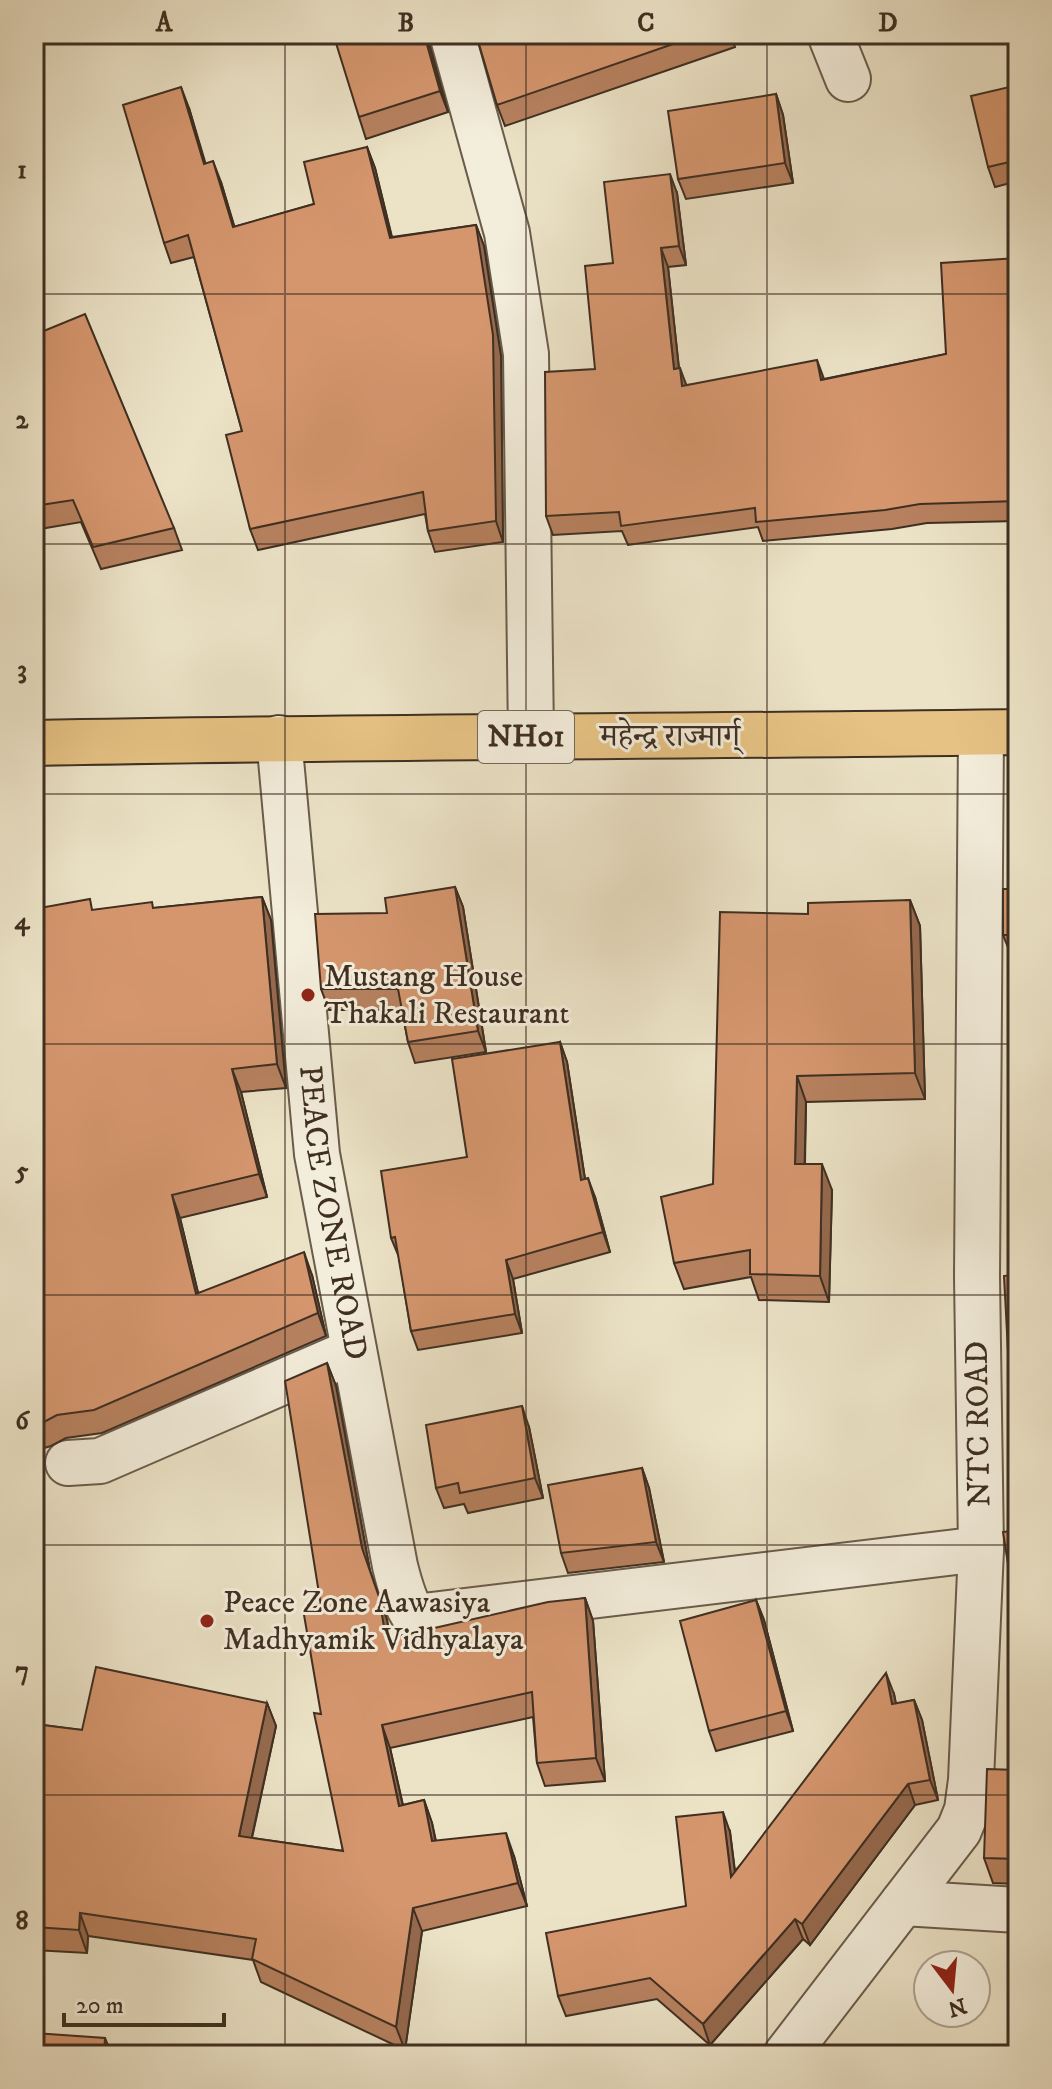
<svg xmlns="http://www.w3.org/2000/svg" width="1052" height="2089" viewBox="0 0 1052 2089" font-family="'IM FELL DW Pica','Noto Serif Devanagari',serif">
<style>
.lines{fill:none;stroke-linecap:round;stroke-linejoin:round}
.minor-casing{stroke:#6a5c4b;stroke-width:48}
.highway-casing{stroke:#3f2f22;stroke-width:48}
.minor{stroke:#f3eddb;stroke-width:44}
.highway{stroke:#e6c284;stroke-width:44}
.wall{fill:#b7815f;stroke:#3f2f22;stroke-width:2}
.shaded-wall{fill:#95694d;stroke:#3f2f22;stroke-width:2}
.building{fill:#d5966e;stroke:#3f2f22;stroke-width:2}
.grid{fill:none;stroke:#3f2f22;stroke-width:2;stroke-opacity:0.55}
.poi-dot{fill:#8f2418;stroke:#f3eddb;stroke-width:3}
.labels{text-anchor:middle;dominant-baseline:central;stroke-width:6;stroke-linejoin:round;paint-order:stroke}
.shield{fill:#f3eddb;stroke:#75685a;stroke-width:2}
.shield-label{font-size:30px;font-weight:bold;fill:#3f2f22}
.street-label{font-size:32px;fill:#3f2f22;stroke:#f3eddb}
.poi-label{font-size:32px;fill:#3f2f22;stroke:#f3eddb;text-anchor:start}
.neatline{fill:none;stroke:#3f2f22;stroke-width:3}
.grid-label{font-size:26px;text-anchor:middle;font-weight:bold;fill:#3f2f22}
</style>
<rect width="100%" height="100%" fill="#ece3c7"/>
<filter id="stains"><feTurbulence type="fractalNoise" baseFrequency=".0025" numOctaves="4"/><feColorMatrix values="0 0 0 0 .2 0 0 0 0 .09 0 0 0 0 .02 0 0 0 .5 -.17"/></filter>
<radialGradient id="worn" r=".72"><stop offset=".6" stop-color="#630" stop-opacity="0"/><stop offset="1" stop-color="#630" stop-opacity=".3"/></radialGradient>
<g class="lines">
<g class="minor-casing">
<g id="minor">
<path d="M452 34 507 233 526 354 531 737"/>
<path d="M830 34 848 79"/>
<path id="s1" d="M279 738 317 1154 395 1566C399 1582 405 1605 415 1617L981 1549"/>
<path d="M68 1463 100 1461 354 1351"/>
<path d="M903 1903 1018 1910"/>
<path d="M786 2055 959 1830 967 1810 971 1780 981 1549 977 1277 981 733"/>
</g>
</g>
<g class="highway-casing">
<path id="highway" d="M34 743C362 736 690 737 1018 732"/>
</g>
<use href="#minor" class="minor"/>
<use href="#highway" class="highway"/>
</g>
<path class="wall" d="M350 34H428V40L448 112 366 139 359 117 352 38Z
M476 34H731L735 47 505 126 497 105Z
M1018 85V181L995 187 988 167Z
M776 94 783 115 793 183 686 199 678 179Z
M189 108 205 164 221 182 234 227 314 204 367 147 375 168 392 237 476 225 484 246 501 356 503 542 435 552 428 531 425 514 258 550 250 529 242 431 194 257 171 263 164 243Z
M677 193 686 265 668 267 679 368 686 385 824 379 946 354 1018 258V521L927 523 892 529 763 541 758 527 628 545 622 531 553 535 546 516 595 369 613 263Z
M34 335 174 528 182 550 101 569 81 522 34 530Z
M455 887 463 907 486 1052 415 1063 408 1042 402 1010H329L321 989 387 913Z
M1018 889V955H1011L1003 935Z
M262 897 271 920 286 1088 241 1092 267 1197 180 1218 198 1293 312 1275 326 1336 102 1433 66 1438 51 1446 34 1451V909L94 910 154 908Z
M910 900 920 926 925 1099 806 1102 805 1164 832 1190 829 1302 759 1300 751 1277 684 1289 674 1263 713 1184 808 914Z
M560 1042 567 1062 585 1179 595 1197 610 1252 513 1279 522 1333 418 1350 411 1331 399 1257 391 1238 467 1157Z
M1018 1274V1376H1017L1008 1351Z
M327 1363 336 1386 370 1571 387 1620 390 1638 585 1598 593 1621 605 1781 545 1786 537 1763 533 1717 390 1748 403 1805 424 1800 432 1823 436 1841 514 1856 527 1906 422 1931 405 2050 261 1982 253 1960 88 1936 87 1953 34 1950V1724L82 1730 267 1703 276 1726 252 1838 343 1851 321 1714V1606Z
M529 1427 543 1498 468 1513 464 1504 444 1508 436 1488Z
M642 1468 649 1488 664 1562 568 1573 561 1553Z
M756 1600 764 1620 793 1731 716 1751 709 1731Z
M894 1694 896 1704 914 1700 922 1720 938 1800 915 1805 810 1945 803 1939 710 2045 657 1999 566 2016 558 1996 686 1906 730 1832 735 1871Z
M1018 1770V1884L993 1883 984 1858Z"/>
<path class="shaded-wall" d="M424 34H428V40L448 112 440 91Z
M181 87 189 108 212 185 204 164Z
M776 94 783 115 793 183 785 163Z
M367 147 375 168 397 259 390 238Z
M213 161 221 182 241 248 233 227Z
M670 174 677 193 686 265 679 246Z
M476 225 484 246 501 356 503 542 496 521Z
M661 248 668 267 681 388 674 369Z
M817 360 824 379 821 380Z
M680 368 687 387 682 386Z
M455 887 463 907 486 1052 478 1031Z
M262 897 271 920 286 1088 277 1064Z
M910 900 920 926 925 1099 915 1073Z
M560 1042 567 1062 588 1199 581 1180Z
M232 1069 241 1092 267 1197 259 1174Z
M797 1076 806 1102 804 1190 795 1164Z
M822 1164 832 1190 829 1302 820 1276Z
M588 1178 595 1197 610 1252 603 1232Z
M172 1195 180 1218 204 1317 196 1294Z
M304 1252 312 1275 326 1336 318 1313Z
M506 1260 513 1279 522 1333 515 1314Z
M327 1363 336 1386 370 1571 387 1620 394 1662 386 1639 362 1548Z
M522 1406 529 1427 543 1498 535 1478Z
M642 1468 649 1488 664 1562 656 1542Z
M585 1598 593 1621 605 1781 596 1758Z
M756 1600 764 1620 793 1731 786 1711Z
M886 1673 894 1694 900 1725 892 1704Z
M914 1700 922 1720 938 1800 930 1780Z
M267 1703 276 1726 247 1859 239 1836Z
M382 1725 390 1748 408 1829 399 1806Z
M908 1784 915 1805 810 1945 802 1924Z
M424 1800 432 1823 440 1864 432 1841Z
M723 1812 730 1832 738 1898 731 1877Z
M506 1833 514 1856 527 1906 518 1883Z
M413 1908 422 1931 405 2050 396 2027Z
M80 1913 88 1936 87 1953 79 1930Z
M795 1919 803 1939 710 2045 703 2024Z
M105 2038 112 2055H104Z"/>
<path class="building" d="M351 34H424L440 91 359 117 336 43 352 37Z
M476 34H702L497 105Z
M1018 85V160L988 167 971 96Z
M181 87 204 164 213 161 233 227 314 204 304 162 367 147 390 238 476 225 493 335 496 521 428 531 423 492 250 529 226 435 242 431 188 235 164 243 123 105Z
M776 94 785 163 678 179 668 111Z
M670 174 679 246 661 248 674 369 680 368 682 386 817 360 821 380 946 354 941 263 1018 258V501L920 504 885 510 756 522 755 508 621 526 619 512 546 516 545 372 595 369 585 266 613 263 604 182Z
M85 314 174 528 93 547 73 500 34 506V335Z
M455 887 478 1031 408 1042 398 989H321L315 914 387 913 385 898Z
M1003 889H1018V935H1003Z
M262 897 277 1064 232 1069 259 1174 172 1195 196 1294 304 1252 318 1313 94 1410 57 1415 42 1423 34 1425V909L90 899 92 910 152 902 153 908Z
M910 900 915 1073 797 1076 795 1164H822L820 1276 750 1274V1250L674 1263 661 1197 713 1184 720 912 808 914V903Z
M560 1042 581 1180 588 1178 603 1232 506 1260 515 1314 411 1331 395 1237 391 1238 381 1171 467 1157 452 1059Z
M1018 1274V1351H1008L1004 1276Z
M327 1363 362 1548 379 1597 386 1639 548 1602 585 1598 596 1758 537 1763 532 1692 382 1725 399 1806 424 1800 432 1841 506 1833 518 1883 413 1908 396 2027 252 1959 256 1939 80 1913 79 1930 34 1927V1724L82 1730 96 1667 267 1703 239 1836 343 1851 314 1713 321 1714 303 1609 321 1606 285 1381Z
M522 1406 535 1478 460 1493 458 1483 436 1488 426 1425Z
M642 1468 656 1542 561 1553 548 1485Z
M1018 1530V1651L1011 1617 1016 1615 1003 1532Z
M756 1600 786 1711 709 1731 680 1621Z
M886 1673 892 1704 914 1700 930 1780 908 1784 802 1924 795 1919 703 2024 650 1978 558 1996 546 1933 686 1906 676 1817 723 1812 731 1877Z
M1018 1677V1726L1010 1678Z
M987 1769 1018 1770V1859L984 1858Z
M34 2033 105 2038 104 2055H34Z"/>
<path class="grid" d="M285 34V2055M526 34V2055M767 34V2055M34 294H1018M34 544H1018M34 794H1018M34 1044H1018M34 1295H1018M34 1545H1018M34 1795H1018"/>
<g class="poi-dot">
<circle cx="308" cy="995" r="8"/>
<circle cx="207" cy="1621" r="8"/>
</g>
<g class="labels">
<rect class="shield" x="478" y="711" width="96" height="52" rx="6"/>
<g class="shield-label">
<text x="526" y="737">NH01</text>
</g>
<g class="street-label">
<text x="670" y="737">महेन्द्र राज्मार्ग्</text>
<text stroke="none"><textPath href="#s1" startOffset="478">PEACE ZONE ROAD</textPath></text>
<text transform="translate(979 1424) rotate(-91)">NTC ROAD</text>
</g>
<g class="poi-label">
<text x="324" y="977">Mustang House<tspan x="324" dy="37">Thakali Restaurant</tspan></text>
<text x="223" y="1603">Peace Zone Aawasiya<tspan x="223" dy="37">Madhyamik Vidhyalaya</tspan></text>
</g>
</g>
<rect width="1052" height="2089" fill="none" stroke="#ece3c7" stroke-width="88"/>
<g transform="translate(952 1989) rotate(164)"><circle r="38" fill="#f3eddb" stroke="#aba191" stroke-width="2"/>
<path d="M0-6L14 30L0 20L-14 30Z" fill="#8f2418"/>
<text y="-12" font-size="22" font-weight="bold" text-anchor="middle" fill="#3f2f22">N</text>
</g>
<path d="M64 2013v12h160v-12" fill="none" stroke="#3f2f22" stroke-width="4"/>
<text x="76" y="2013" font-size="24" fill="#3f2f22" stroke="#f3eddb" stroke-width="6" paint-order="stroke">20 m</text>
<rect x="44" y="44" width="964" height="2001" class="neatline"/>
<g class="grid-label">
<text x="164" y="31">A</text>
<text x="406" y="31">B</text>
<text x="646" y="31">C</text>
<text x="888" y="31">D</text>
<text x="22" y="178">1</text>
<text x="22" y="428">2</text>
<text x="22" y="678">3</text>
<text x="22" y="929">4</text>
<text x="22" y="1179">5</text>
<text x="22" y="1429">6</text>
<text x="22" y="1679">7</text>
<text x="22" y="1929">8</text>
</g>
<rect width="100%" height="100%" filter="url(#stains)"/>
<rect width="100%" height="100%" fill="url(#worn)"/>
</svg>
